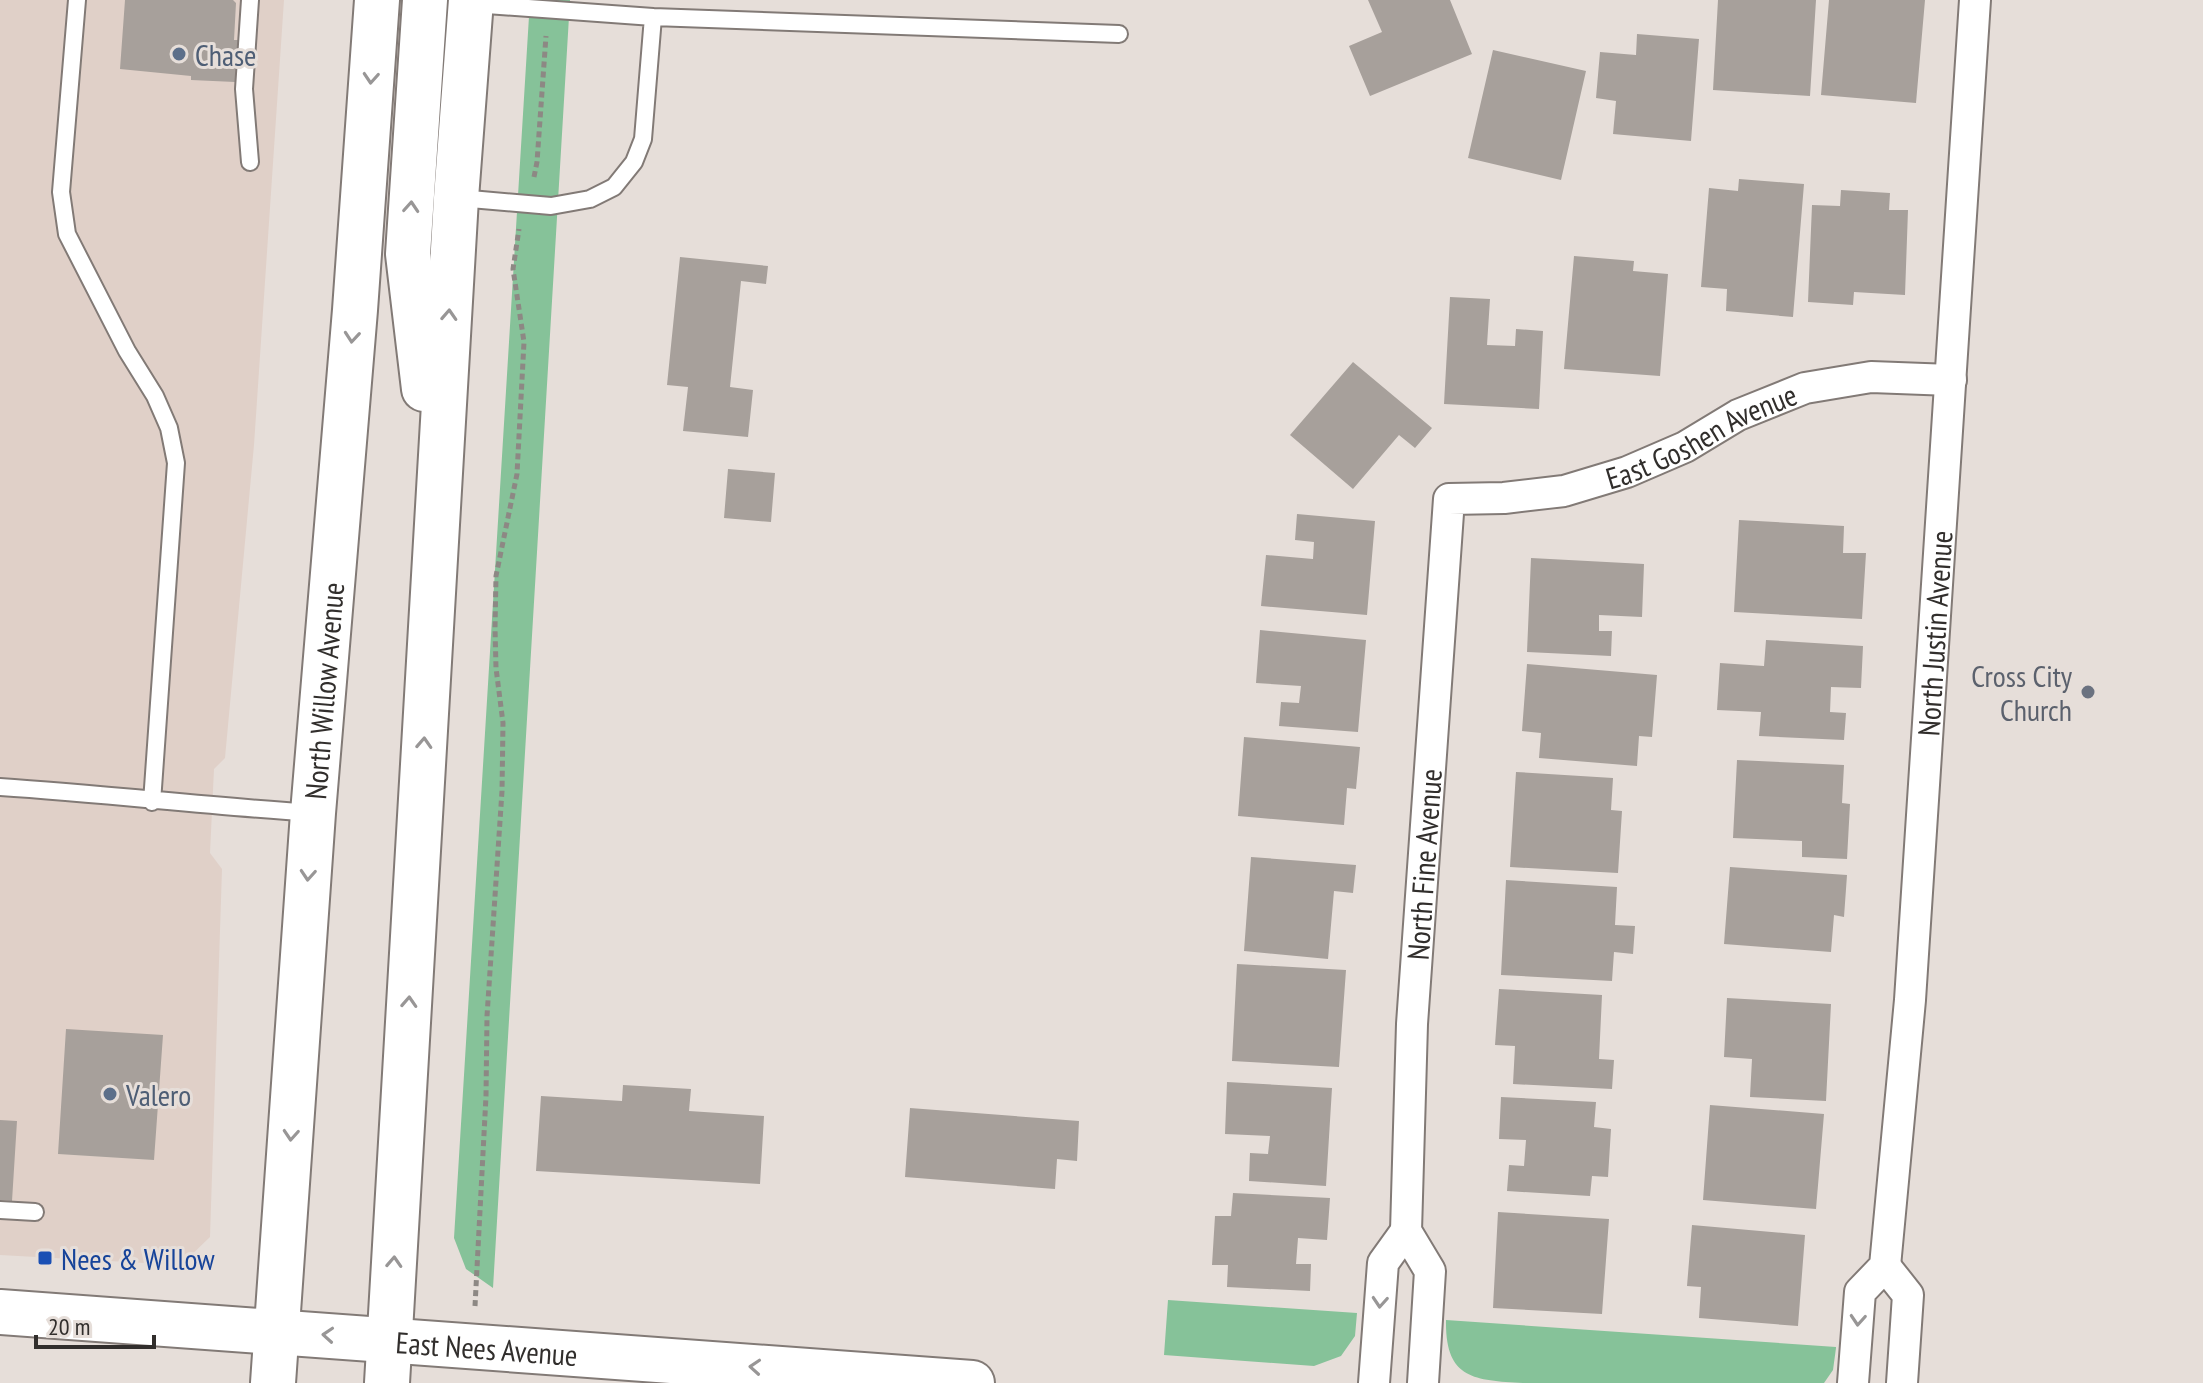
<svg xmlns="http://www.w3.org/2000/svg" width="2203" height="1383" viewBox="0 0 2203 1383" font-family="'PT Sans Narrow',sans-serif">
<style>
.built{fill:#e0d0c8}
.green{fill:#86c299}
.building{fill:#a7a09b}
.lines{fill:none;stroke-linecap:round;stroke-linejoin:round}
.service-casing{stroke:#827a76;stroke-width:20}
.minor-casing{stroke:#827a76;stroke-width:34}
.secondary-casing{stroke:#827a76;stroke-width:48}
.path{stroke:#8d8884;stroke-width:5;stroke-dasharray:6 4;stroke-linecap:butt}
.service{stroke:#fff;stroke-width:16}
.minor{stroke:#fff;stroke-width:30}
.secondary{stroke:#fff;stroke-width:44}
.oneway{stroke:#989696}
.service-dot{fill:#5c6f8a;stroke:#e6ded9;stroke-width:3}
.worship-dot{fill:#6b7280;stroke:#e6ded9;stroke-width:3}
.transit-dot{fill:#1a4fb4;stroke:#e6ded9;stroke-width:3}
.labels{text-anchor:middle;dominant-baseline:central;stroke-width:6;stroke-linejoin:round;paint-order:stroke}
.service-label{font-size:30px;fill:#4e5e75;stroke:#e6ded9;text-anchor:start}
.street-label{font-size:30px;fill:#312e2c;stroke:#e6ded9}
.worship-label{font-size:30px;fill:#5b616d;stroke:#e6ded9;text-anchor:end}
.transit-label{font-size:30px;fill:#164399;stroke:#e6ded9;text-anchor:start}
</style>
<rect width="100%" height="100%" fill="#e6ded9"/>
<path class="built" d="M0 0H284L254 445 225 758 214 769 210 853 222 869 210 1237 181 1265 0 1255Z"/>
<path class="green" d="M530 0H570L493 1288 466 1269 454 1238Z
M1168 1300 1357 1313 1355 1336 1341 1356 1314 1366 1164 1355Z
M1446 1320 1836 1347V1348L1833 1370 1824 1383H1523C1474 1380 1445 1379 1446 1320Z"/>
<path class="building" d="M125 0H233L236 3 234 40H238L235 82 191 80V76L120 69Z
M1368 0H1450L1472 54 1370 96 1349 46 1382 32Z
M1718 0H1816L1810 96 1713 90Z
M1829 0H1925L1916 103 1821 95Z
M1637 34 1699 39 1691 141 1613 134 1616 101 1596 98 1600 52 1636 55Z
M1493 50 1586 71 1561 180 1468 158Z
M1739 179 1804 184 1793 317 1726 311 1727 289 1701 287 1709 188 1738 191Z
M1841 190 1890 193 1889 210H1908L1905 295 1854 292 1853 305 1808 302 1812 205 1840 206Z
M1574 256 1634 261 1633 271 1668 274 1660 376 1564 369Z
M680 257 768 266 766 284 741 281 730 387 753 390 748 437 683 431 688 387 667 385Z
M1450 297 1490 299 1487 345 1515 346 1516 329 1543 331 1539 409 1444 404Z
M1353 362 1432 428 1415 448 1399 435 1353 489 1290 435Z
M728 469 775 473 771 522 724 518Z
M1297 514 1375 521 1367 615 1261 606 1266 555 1313 559 1314 542 1295 540Z
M1739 520 1844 526 1843 553H1866L1862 619 1734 612Z
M1531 558 1644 564 1642 617 1599 615V631H1612L1611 656 1527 652Z
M1260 630 1366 640 1358 732 1279 726 1281 702 1299 703 1301 686 1256 683Z
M1766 640 1863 646 1861 688 1831 687 1830 712 1846 713 1844 740 1759 736 1761 712 1717 710 1720 663 1764 666Z
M1527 664 1657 675 1652 737 1639 736 1637 766 1539 758 1541 733 1522 731Z
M1244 737 1360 747 1356 789 1347 788 1344 825 1238 816Z
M1737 760 1844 765 1842 803 1850 804 1847 859 1802 857V841L1733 838Z
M1516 772 1613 778 1611 810 1622 811 1618 873 1510 867Z
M1251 857 1356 865 1353 893 1334 891 1328 959 1244 951Z
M1730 867 1847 875 1844 917 1834 915 1831 952 1724 944Z
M1506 880 1617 887 1615 925 1635 926 1633 954 1614 952 1612 981 1501 975Z
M1237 964 1346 970 1339 1067 1232 1061Z
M1499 989 1602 995 1599 1059 1614 1060 1612 1089 1513 1084 1515 1046 1495 1045Z
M1727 998 1831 1004 1826 1101 1750 1097 1752 1059 1724 1057Z
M66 1029 163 1035 154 1160 58 1154Z
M1227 1082 1332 1088 1326 1186 1249 1181 1250 1153 1268 1154 1270 1136 1225 1134Z
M623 1085 691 1089 689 1111 764 1116 760 1184 536 1171 541 1096 622 1101Z
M1501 1097 1596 1102 1594 1127 1611 1129 1608 1177 1592 1176 1590 1196 1507 1191 1509 1165 1524 1166 1526 1140 1499 1139Z
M1710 1105 1824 1114 1816 1209 1703 1200Z
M910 1108 1079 1121 1077 1161 1057 1159 1055 1189 905 1177Z
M0 1120 17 1121 12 1201 0 1200Z
M1233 1193 1330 1198 1327 1240 1298 1238 1296 1264H1311L1310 1291 1227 1287 1228 1265H1212L1215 1216H1231Z
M1498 1212 1609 1219 1602 1314 1493 1308Z
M1692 1225 1805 1235 1798 1326 1699 1318 1701 1287 1687 1286Z"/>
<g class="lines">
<g class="service-casing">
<path id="service" d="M77 0 61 192 67 234 127 351 155 396 169 428 176 463 152 802
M473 4 653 17 1119 34
M250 162 244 89 250 0
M459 198 551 206 590 199 614 187 634 162 643 139 653 17
M0 787C105 794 208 806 313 813
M0 1210 35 1212"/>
</g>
<g class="minor-casing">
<g id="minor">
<path d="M1885 1266 1908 1295 1902 1383"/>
<path d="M1374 1383 1383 1263 1406 1231"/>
<path id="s1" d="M1423 1383 1430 1271 1406 1231 1412 1024 1449 499 1504 498 1564 491 1627 472 1685 447 1738 415 1805 388 1871 377 1951 380"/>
<path id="s2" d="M1853 1383 1860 1292 1885 1266 1910 1000 1975 0"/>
</g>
</g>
<g class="secondary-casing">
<g id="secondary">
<path d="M424 389 408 254 425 0"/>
<path id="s3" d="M0 1312 972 1383"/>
<path id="s4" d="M273 1383 313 813 355 310 377 0"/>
<path d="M387 1383 456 198 471 0"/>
</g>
</g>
<path class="path" d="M534 177 537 162 546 36
M475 1306 486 1096 487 1016 502 791 503 723 496 668 495 628 496 576 517 474 524 342 513 269 519 229"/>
<use href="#service" class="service"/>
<use href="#minor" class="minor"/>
<use href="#secondary" class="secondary"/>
</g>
<defs><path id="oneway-chevron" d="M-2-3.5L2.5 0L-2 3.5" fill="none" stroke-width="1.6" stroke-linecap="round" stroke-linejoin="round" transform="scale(2)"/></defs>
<g class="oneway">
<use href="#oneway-chevron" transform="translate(371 78) rotate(94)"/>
<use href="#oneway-chevron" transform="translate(411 207) rotate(-86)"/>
<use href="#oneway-chevron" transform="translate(449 315) rotate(-87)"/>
<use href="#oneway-chevron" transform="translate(352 337) rotate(95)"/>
<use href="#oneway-chevron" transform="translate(424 743) rotate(-87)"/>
<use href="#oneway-chevron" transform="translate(308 875) rotate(94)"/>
<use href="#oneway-chevron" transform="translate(409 1002) rotate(-87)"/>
<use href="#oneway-chevron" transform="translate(291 1135) rotate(94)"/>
<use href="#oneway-chevron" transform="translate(394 1262) rotate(-87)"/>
<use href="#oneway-chevron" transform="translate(1380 1302) rotate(94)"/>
<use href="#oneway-chevron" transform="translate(1858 1320) rotate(94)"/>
<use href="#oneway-chevron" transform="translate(328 1335) rotate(-176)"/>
<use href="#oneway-chevron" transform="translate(755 1367) rotate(-176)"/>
</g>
<g class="service-dot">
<circle cx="179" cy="54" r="8"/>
<circle cx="110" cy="1094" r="8"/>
</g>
<circle class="worship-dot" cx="2088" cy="692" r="8"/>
<rect class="transit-dot" x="37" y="1250" width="16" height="16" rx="4"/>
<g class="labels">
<g class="service-label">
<text x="195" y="54">Chase</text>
<text x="126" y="1094">Valero</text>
</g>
<g class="street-label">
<text stroke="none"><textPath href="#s1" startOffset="1156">East Goshen Avenue</textPath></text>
<text stroke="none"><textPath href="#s2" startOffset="762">North Justin Avenue</textPath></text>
<text stroke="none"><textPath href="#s4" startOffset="694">North Willow Avenue</textPath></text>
<text stroke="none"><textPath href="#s1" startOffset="526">North Fine Avenue</textPath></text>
<text stroke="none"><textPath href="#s3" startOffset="488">East Nees Avenue</textPath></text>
</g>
<g class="worship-label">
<text x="2072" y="675">Cross City<tspan x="2072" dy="34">Church</tspan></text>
</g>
<g class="transit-label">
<text x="61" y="1258">Nees &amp; Willow</text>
</g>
</g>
<path d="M36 1335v12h118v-12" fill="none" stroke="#312e2c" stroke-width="4"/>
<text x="48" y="1335" font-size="24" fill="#312e2c" stroke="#e6ded9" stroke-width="6" paint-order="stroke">20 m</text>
</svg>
